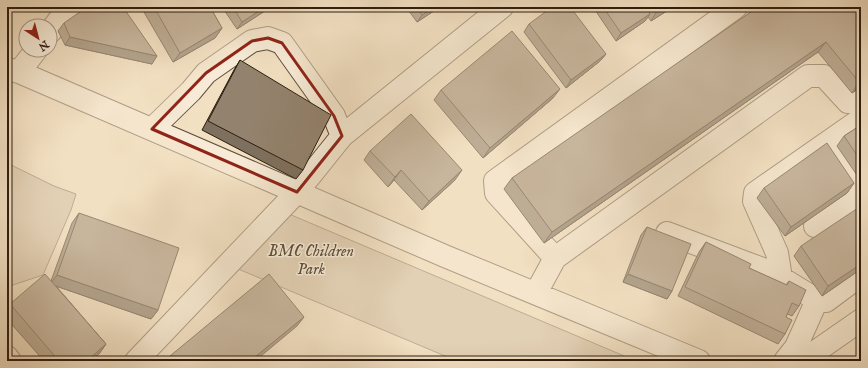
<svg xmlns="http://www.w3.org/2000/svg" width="868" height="368" viewBox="0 0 868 368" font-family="'IM FELL English',serif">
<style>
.green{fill:#d1bfa4;stroke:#7f6e5a}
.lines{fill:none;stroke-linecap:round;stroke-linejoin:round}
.street-casing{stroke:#5e4e3c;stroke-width:24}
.street{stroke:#f7ebd7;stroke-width:22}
.wall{fill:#7e705e;stroke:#2d1d10}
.shaded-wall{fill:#675b4c;stroke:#2d1d10}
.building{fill:#93826d;stroke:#2d1d10}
.marked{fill:none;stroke:#8f2418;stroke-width:3;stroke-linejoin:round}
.labels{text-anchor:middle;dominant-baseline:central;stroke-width:3;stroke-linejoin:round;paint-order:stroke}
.park-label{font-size:16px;font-style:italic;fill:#5e4e3c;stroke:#f7ebd7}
</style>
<rect width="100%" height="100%" fill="#f2e0c2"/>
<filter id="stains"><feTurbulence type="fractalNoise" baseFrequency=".005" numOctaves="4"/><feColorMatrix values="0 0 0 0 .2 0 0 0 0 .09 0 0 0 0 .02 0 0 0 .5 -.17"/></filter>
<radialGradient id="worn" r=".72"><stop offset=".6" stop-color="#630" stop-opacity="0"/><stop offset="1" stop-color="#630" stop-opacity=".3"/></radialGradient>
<path class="green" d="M7 163 54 186 76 194 71 210 43 275 7 287Z
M289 214 636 361H457L231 266Z"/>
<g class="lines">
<g class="street-casing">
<path id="street" d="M50 32 62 16 74 7
M7 69 19 72 447 257 699 361
M19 72 36 50
M152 129 191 91 206 73 252 41 268 38 282 43 334 116 342 136
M836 159 861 197
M815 226 861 195
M667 233 773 273 817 300 796 347 785 361
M555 258 496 193 495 181 736 7
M781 278 777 253 754 201 755 193 861 119
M536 293 555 258 808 76H824L848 102H861
M817 300 826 301 861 275
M7 357 10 361
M136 361 297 192 342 136 502 7
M802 361 861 320"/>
</g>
<use href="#street" class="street"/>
</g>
<path class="wall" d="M141 7H210L222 28 215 38 173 62Z
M222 7H270L268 9 237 29Z
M406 7H440L417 22Z
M593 7H673L651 21 648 17 645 21 616 41Z
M861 7V87L852 93 818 52 544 243 504 189 512 178Z
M64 23 152 64 65 45 58 31Z
M529 24 606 54 600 61 566 88 524 32Z
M240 60 303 170 296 179 202 130 234 70Z
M441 90 553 98 483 158 434 100Z
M861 125V181L837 146 844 136Z
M370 151 455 180 422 210 394 180 388 187 364 160Z
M854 183 847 193 785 236 757 198 764 188Z
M79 213 158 310 151 319 56 286 106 344 99 354 91 361H44L7 319V308L10 304 51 281 72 223Z
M647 227 672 291 667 299 623 282 641 235Z
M706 242 749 268 786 285 789 281 799 306 792 316 787 314 786 317 785 334 778 344 678 296 699 252Z
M801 246 861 269 822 296 794 256Z
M861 351V361H855L857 357Z"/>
<path class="shaded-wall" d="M265 7H270L268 9 237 29 242 22Z
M434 7H440L417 22 422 15Z
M664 7H673L651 21 657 11Z
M650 14 645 21 616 41 621 33Z
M222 28 215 38 173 62 180 53Z
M70 37 157 56 152 64 65 45Z
M826 42 818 52 544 243 552 232Z
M606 54 600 61 566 88 571 80Z
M861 81V87L852 93 859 82Z
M560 89 553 98 483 158 490 148Z
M401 170 394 180 388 187 395 177Z
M462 170 455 180 422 210 429 201Z
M854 183 847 193 785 236 791 227Z
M861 264V269L822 296 828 286Z
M628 274 672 291 667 299 623 282Z
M57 275 158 310 151 319 50 284Z
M304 317 297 326 255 361H250Z
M106 344 99 354 91 361H87Z"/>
<path class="building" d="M87 7H123L157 56 70 37 64 23Z
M154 7H210L222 28 180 53Z
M233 7H265L242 22Z
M417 7H434L422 15Z
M552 7H570L606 54 571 80 529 24Z
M603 7H645L650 14 621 33Z
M655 7H664L657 11Z
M758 7H861V81L859 82 826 42 552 232 512 178Z
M512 31 560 89 490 148 441 90Z
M240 60 331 115 303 170 208 121Z
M411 114 462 170 429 201 401 170 395 177 370 151Z
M861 125V161L844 136Z
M827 143 854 183 791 227 764 188Z
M861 206V264L828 286 801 246Z
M79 213 179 248 158 310 57 275Z
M647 227 691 244 672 291 628 274Z
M706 242 751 264 749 268 787 285 789 281 806 290 799 306 792 303 786 317 792 320 785 334 685 287Z
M45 274 106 344 87 361H59L10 304Z
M269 274 304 317 250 361H164Z
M861 353V360L858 359Z"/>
<path d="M0 0H868V368H0ZM268 38 282 43 334 116 342 136 297 192 152 129 206 73 252 41Z" fill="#f2e0c2" fill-opacity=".55" fill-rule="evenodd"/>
<path class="marked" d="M268 38 282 43 334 116 342 136 297 192 152 129 206 73 252 41Z"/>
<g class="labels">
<g class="park-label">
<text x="311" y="252">BMC Children<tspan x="311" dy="18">Park</tspan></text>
</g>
</g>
<rect width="868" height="368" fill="none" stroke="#f2e0c2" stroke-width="24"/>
<rect x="8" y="8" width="852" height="352" fill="none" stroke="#2d1d10" stroke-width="2"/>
<rect x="12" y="12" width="844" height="344" fill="none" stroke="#2d1d10"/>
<g transform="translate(38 38) rotate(144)"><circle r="19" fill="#f7ebd7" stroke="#a69987"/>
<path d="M0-3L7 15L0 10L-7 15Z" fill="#8f2418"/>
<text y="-6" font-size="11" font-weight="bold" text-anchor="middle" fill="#2d1d10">N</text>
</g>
<rect width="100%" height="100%" filter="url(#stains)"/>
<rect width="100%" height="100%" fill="url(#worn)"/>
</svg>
